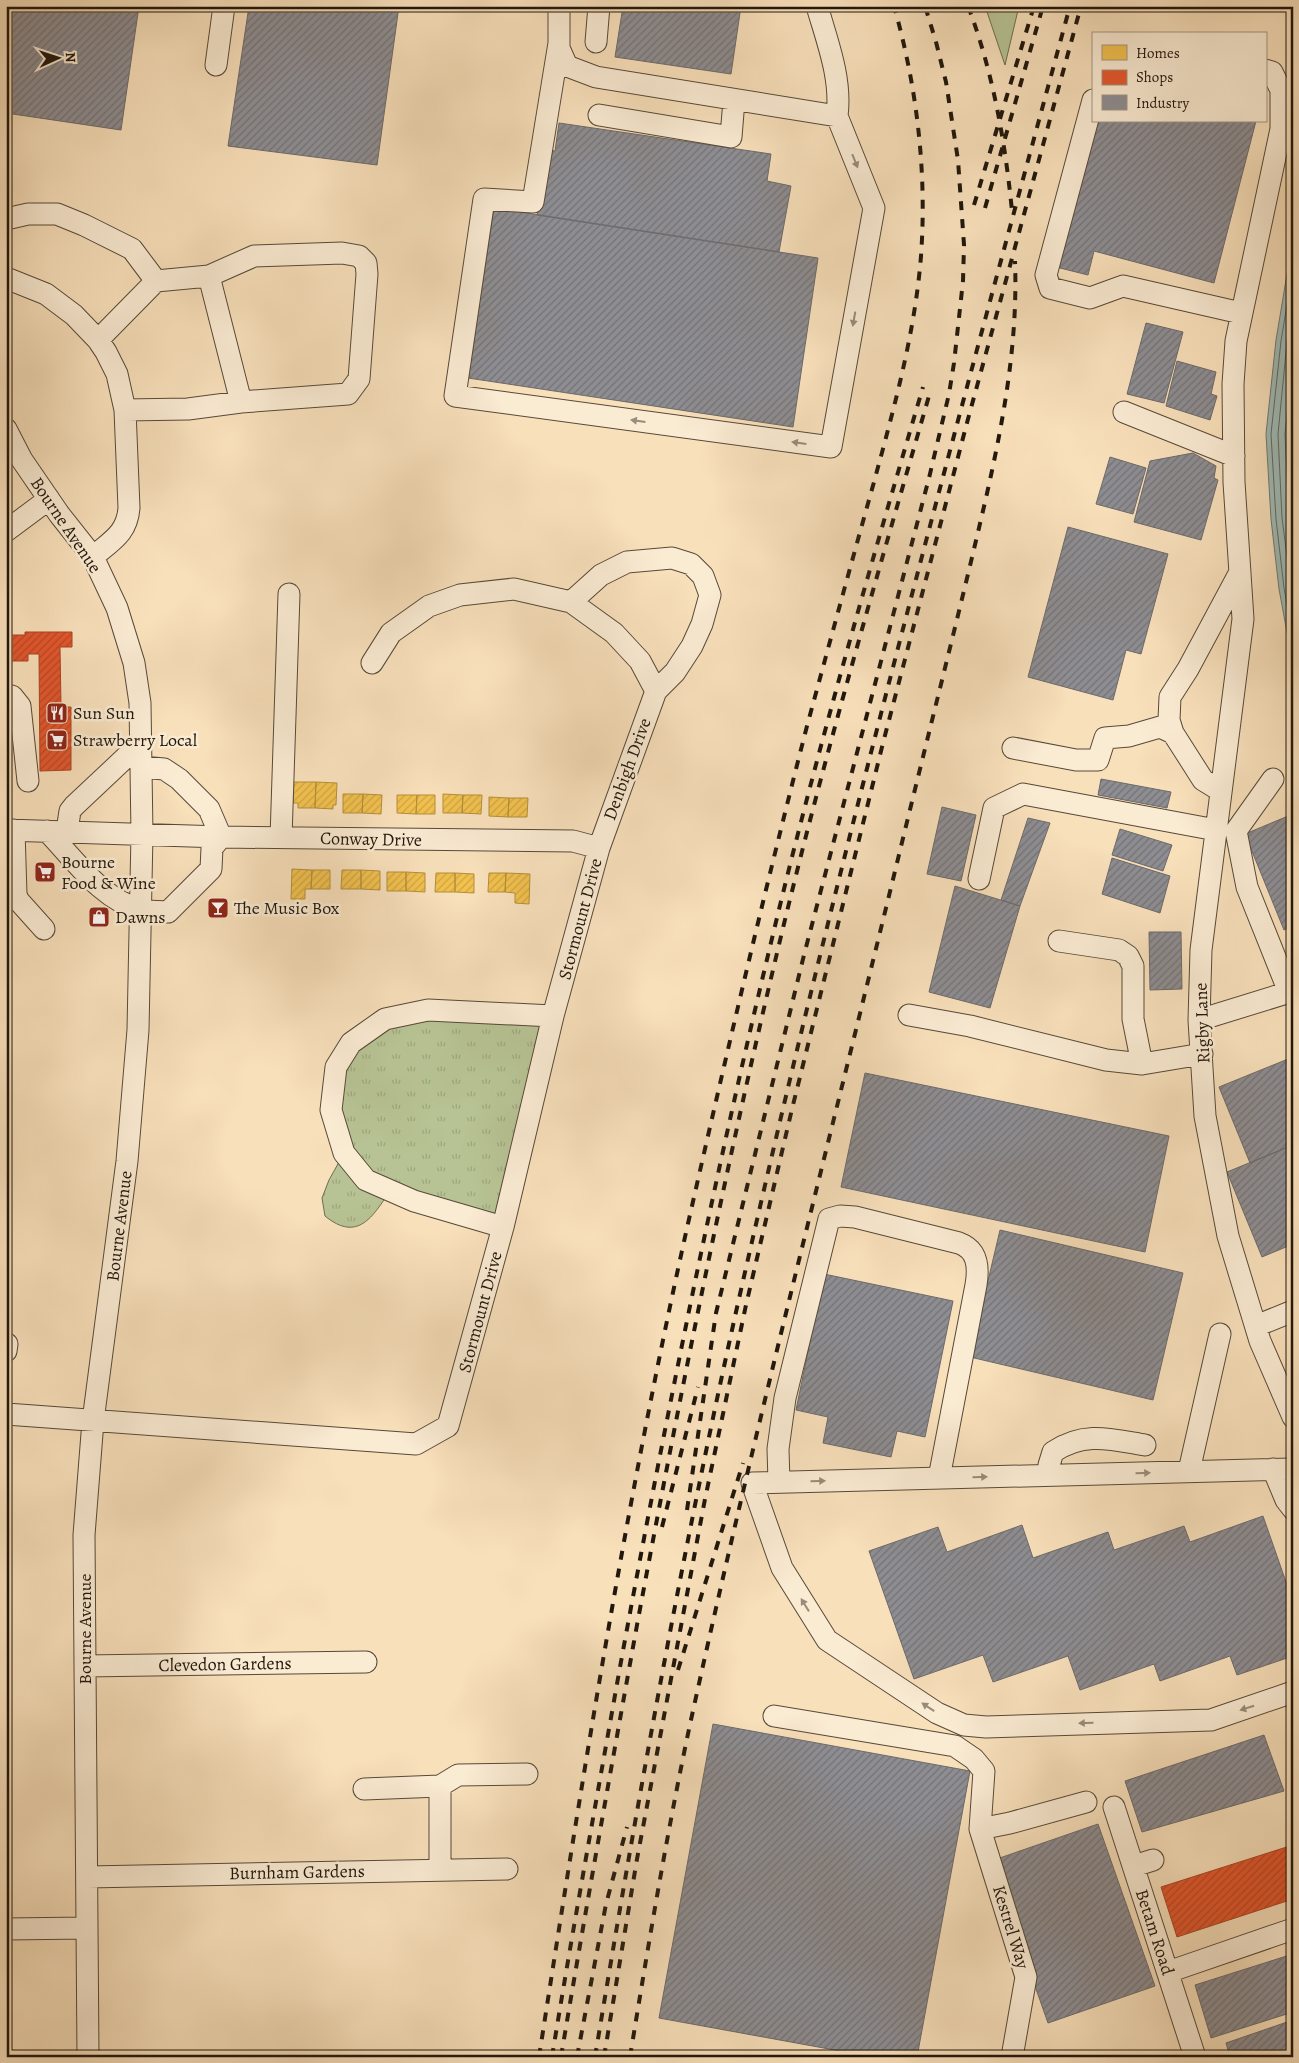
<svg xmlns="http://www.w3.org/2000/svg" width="1299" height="2063" viewBox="0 0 1299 2063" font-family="Alegreya,serif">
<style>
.grass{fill:#b7c394;stroke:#6c6d50}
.park{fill:url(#park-tufts);stroke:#6c6d50}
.water{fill:#9fbbb7;stroke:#6d7973}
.homes{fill:url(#homes-hatch);stroke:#b38e3a}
.shops{fill:url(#shops-hatch);stroke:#aa4424}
.industry{fill:url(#industry-hatch);stroke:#6d6a6a}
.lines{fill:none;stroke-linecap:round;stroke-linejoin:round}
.shore{stroke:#606962;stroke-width:1}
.minor-casing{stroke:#574938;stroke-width:23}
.minor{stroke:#faebd3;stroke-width:21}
.rail{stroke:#21170d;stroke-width:4;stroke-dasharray:9 9;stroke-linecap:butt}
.oneway{fill:#988c7a}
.labels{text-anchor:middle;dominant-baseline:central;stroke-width:5;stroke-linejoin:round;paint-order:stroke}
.street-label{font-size:18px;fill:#21170d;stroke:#faebd3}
.poi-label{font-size:18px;fill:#21170d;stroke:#faebd3;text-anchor:start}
</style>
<defs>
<pattern id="park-tufts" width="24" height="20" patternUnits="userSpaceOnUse" patternTransform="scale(1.25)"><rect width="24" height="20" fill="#b7c394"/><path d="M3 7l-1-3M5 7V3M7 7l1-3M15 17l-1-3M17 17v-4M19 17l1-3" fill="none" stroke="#9da77e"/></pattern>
<pattern id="homes-hatch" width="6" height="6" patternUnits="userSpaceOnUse" patternTransform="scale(1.25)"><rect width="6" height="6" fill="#f2c14e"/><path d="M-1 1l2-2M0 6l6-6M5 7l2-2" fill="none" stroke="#cfa543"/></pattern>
<pattern id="shops-hatch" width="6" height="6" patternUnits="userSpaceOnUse" patternTransform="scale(1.25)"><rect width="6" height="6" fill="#e4572e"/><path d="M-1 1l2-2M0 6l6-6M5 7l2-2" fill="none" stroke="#b84726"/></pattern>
<pattern id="industry-hatch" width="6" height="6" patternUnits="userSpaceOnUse" patternTransform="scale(1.25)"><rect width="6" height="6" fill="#8d8d92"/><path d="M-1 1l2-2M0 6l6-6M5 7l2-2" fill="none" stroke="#737276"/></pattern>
</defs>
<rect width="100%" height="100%" fill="#f8e0bb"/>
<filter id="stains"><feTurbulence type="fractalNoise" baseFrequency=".004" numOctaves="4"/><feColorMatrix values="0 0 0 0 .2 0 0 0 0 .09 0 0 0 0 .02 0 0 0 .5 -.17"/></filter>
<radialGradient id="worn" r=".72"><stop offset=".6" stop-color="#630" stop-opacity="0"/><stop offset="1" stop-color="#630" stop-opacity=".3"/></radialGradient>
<path class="grass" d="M985 6H1019L1005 65Z"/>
<path class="park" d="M553 1016 503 1227 390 1191C373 1216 358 1243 325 1216L322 1198 329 1180 344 1153 336 1067 385 1019Z"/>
<path class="water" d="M1293 238V665L1279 589 1271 519 1266 434 1276 340Z"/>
<path class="homes" d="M294 782H316L315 808H298V803H293Z
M316 782 337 783 336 805H333V809L315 808Z
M343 794H363L362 813H343Z
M363 794 382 795 381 814 362 813Z
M443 794 463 795 462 813H443Z
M397 795H417L416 814 397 813Z
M417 795H435V814H416Z
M463 795H482L481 814 462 813Z
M489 797 509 798 508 817 489 816Z
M509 798H528L527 817H508Z
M292 869 312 870 311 889H305V899H291Z
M312 870H330V889H311Z
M342 870H361V889H341Z
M361 870 380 871V890L361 889Z
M387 872H406V891H387Z
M406 872 425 873V892L406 891Z
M436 873H455V892H435Z
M455 873 474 874V893L455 892Z
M489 873H506L505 892H488Z
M506 873 530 874 529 904 515 903V893L505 892Z"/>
<path class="shops" d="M25 632H72V647H60L61 707H71V770L40 771 39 654H28V661H6V635H25Z
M1293 1845V1899L1177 1937 1161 1887Z"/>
<path class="industry" d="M6 6H139L121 130 6 113Z
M249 6H399L377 165 228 146Z
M623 6H741L731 74 615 57Z
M1095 121H1256L1214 283 1094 251 1088 275 1056 267Z
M559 123 771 154 767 181 791 186 779 252 537 215 547 150 555 151Z
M494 208 818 258 793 427 468 378Z
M1146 323 1183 332 1164 403 1127 394Z
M1177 361 1216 372 1211 394 1217 396 1210 420 1166 406Z
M1193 453 1216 466 1214 478 1218 480 1201 540 1134 522 1150 461Z
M1110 457 1146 468 1133 514 1096 504Z
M1068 527 1168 554 1141 654 1126 650 1113 700 1028 677Z
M1101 779 1171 792 1167 808 1098 795Z
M942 807 976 815 961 881 927 874Z
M1293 814V926L1284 930 1245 834Z
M1028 818 1050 823 1020 906 1001 900Z
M1120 829 1172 845 1163 871 1112 855Z
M1112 858 1170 876 1160 913 1102 894Z
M955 886 1020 906 990 1008 929 992Z
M1149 932H1181L1182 989 1150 990Z
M1293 1057V1145L1250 1163 1219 1087Z
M865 1073 1169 1136 1145 1252 841 1187Z
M1293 1145V1244L1262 1257 1227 1172Z
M1000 1230 1183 1273 1153 1400 970 1357Z
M824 1274 953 1301 925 1437 897 1431 891 1457 823 1443 828 1417 796 1410Z
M1263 1516 1293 1602V1656L1237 1675 1230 1656 1160 1681 1154 1664 1080 1690 1068 1656 993 1682 983 1655 914 1679 869 1551 938 1527 947 1552 1022 1525 1033 1558 1108 1532 1114 1550 1184 1526 1190 1542Z
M713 1724 970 1771 917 2057H873L659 2018Z
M1264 1735 1284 1791 1142 1832 1125 1781Z
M1098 1824 1155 1986 1048 2023 991 1861Z
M1293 1954V2012L1211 2038 1195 1985Z
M1293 2020V2057H1230L1226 2043Z"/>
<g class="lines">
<path class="shore" d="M1293 269 1281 341 1271 434 1276 519 1284 588 1293 638
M1293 307 1287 342 1278 434 1282 518 1293 602
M1293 359 1285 434 1289 517 1293 546"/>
<g class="minor-casing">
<path id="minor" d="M559 6V48L567 66 596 77 837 116
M596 42 599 6
M559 43 533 202 484 199 455 396 831 447 874 208 837 116C842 79 827 41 817 6
M216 65 224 6
M1265 70 1272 72 1281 90V129L1236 341 1233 384 1234 482 1243 619 1201 950 1199 1020 1205 1116 1228 1236 1260 1341 1293 1417
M1093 100 1046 275 1050 288 1090 298 1123 286 1241 313
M599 115 731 137 734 100
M6 219 28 214H57L84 225 132 249 156 281
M209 276 241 402
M6 278 46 294 74 315 98 340 106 352 117 374 125 410 129 508C127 534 111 541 93 557
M98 340 156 281 209 276 254 256 342 253 359 256 366 263 367 274 359 379 348 394 241 402 188 409 125 410
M1124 412 1234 456
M6 429 22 460 59 514 93 557 117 608 134 663 140 703 142 834 138 1030 127 1161 93 1421 84 1535 88 2057
M6 531 49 499
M571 602 601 575 627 562 672 558 691 564 703 576 710 595 702 624 692 646 675 672 656 691
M6 695 12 696 20 706 28 781
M1173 733 1169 720 1170 697 1188 669 1240 572
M1013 748 1076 760H1098L1105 738 1129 736 1160 727 1173 733 1203 780 1221 791
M142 767 164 769 179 779 209 809 221 837
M1273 779 1236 831 1247 887 1289 992
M6 830 221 837 573 841 599 848
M14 830 16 894 18 900 44 929
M47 831C74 859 102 900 141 910 149 912 159 911 168 912L211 869 212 848 221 837
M67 831 70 811 74 806 141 743
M281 838 289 594
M979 879 994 808 1023 794 1216 830
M1059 941 1119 950 1128 956 1133 966V1019L1142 1064
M909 1015 970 1026 1106 1060 1142 1064 1202 1054
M1199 1020 1293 991
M503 1227 414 1201 366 1180 344 1153 331 1110 336 1067 351 1043 385 1019 428 1010 553 1016
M1256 1326 1293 1311
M6 1351 7 1344
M6 1414 416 1444 448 1426 503 1227 553 1016 599 848 656 691 640 661 614 633 571 602 514 589 460 595 429 606 391 633 372 663
M1273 1469 1286 1500 1293 1509
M1293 1469 752 1483 782 1568 827 1640 937 1713 964 1725 986 1727 1211 1720 1293 1692
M1189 1471 1220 1334
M1049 1475V1465L1053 1452C1084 1431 1110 1439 1145 1445
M779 1482 778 1449 785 1398 829 1219 840 1216 855 1217 959 1243C978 1250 979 1267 976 1285L939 1478
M85 1666 366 1662
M774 1716 955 1746 974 1759 984 1771 980 1829 1026 1977 1012 2057
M440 1786V1870
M364 1789 440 1786 458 1775 527 1774
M1114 1807 1195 2057
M980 1829 1010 1823 1086 1802
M1134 1866 1153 1860
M87 1877 507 1869
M6 1929 87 1928
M1168 1972 1293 1929"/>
</g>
<use href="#minor" class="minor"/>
<path class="rail" d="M968 6C993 72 1005 141 1012 211
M974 205 1034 6
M985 208 1043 6
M687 1510 716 1313 804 955 929 478 949 394 954 363 963 281 964 245 958 160 946 82 936 42 925 6
M662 1527 698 1387
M678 1670 743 1463
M539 2057C582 1780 626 1502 687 1228 725 1060 764 893 807 726 829 645 851 564 874 482 894 408 915 333 921 256 927 172 917 87 894 6
M552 2057C573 1927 597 1797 620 1667 664 1427 712 1188 769 951 814 761 868 574 923 387
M561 2057C585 1913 611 1769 637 1625 679 1400 724 1175 777 953 822 763 877 576 931 389
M577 2057 606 1904 627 1827
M595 2057C640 1785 689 1514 751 1246 846 830 958 418 1070 6
M604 2057 637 1859 705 1499 746 1305 792 1109 883 743 968 419 1081 6
M630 2057C648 1947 666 1838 689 1729 752 1440 826 1154 896 867 920 768 945 669 969 570 993 469 1019 366 1015 261"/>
</g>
<defs><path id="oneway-solid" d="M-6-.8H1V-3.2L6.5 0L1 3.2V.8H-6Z" transform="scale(1.25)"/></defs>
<g class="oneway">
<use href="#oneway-solid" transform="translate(855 161) rotate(68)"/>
<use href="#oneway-solid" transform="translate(854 319) rotate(100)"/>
<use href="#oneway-solid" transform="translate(638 421) rotate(-172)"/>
<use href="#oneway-solid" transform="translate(799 443) rotate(-172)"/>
<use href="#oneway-solid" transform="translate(1143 1473) rotate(-2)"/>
<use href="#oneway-solid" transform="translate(980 1477) rotate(-2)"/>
<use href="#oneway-solid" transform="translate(818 1481) rotate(-2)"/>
<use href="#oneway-solid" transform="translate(805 1605) rotate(-122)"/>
<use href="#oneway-solid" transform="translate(928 1707) rotate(-147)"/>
<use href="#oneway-solid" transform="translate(1247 1708) rotate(162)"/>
<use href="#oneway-solid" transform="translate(1086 1723) rotate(178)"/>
</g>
<defs>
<g id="restaurant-square" transform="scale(1.125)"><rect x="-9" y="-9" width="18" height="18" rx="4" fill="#8f2418" stroke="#faebd3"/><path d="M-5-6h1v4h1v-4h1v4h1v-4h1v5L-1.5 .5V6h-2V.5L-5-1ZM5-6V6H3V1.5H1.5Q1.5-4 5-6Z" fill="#fff"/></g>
<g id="supermarket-square" transform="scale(1.125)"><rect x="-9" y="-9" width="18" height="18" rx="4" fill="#8f2418" stroke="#faebd3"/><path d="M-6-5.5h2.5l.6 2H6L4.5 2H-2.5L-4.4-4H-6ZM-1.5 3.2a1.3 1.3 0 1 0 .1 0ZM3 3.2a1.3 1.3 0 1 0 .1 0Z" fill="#fff"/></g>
<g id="bar-square" transform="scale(1.125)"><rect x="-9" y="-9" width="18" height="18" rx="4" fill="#8f2418" stroke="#faebd3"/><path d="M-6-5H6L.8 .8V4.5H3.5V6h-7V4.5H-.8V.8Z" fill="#fff"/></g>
<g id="shop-square" transform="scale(1.125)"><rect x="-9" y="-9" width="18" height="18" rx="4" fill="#8f2418" stroke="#faebd3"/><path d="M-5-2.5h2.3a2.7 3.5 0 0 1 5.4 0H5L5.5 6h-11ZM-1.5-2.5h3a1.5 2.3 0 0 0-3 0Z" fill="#fff"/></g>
</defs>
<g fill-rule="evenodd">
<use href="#restaurant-square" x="57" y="713"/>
<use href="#supermarket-square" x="57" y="740"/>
<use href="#supermarket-square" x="45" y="872"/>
<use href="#bar-square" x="218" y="908"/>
<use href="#shop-square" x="99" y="917"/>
</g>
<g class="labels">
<g class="street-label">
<text transform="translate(66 525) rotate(56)">Bourne Avenue</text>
<text transform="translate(627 769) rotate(-70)">Denbigh Drive</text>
<text transform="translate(371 839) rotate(1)">Conway Drive</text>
<text transform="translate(580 919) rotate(-75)">Stormount Drive</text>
<text transform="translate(1202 1023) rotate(-92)">Rigby Lane</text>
<text transform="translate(119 1226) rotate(-83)">Bourne Avenue</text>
<text transform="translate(480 1312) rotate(-75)">Stormount Drive</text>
<text transform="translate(85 1629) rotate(-90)">Bourne Avenue</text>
<text transform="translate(225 1664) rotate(-1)">Clevedon Gardens</text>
<text transform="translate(297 1872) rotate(-1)">Burnham Gardens</text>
<text transform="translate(1011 1927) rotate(73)">Kestrel Way</text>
<text transform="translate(1155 1932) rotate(72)">Betam Road</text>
</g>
<g class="poi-label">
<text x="73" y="713">Sun Sun</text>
<text x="73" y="740">Strawberry Local</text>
<text x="61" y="862">Bourne<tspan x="61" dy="21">Food &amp; Wine</tspan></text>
<text x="234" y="908">The Music Box</text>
<text x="115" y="917">Dawns</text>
</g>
</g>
<rect width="1299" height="2063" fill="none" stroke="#f8e0bb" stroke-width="25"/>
<rect x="8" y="8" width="1284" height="2048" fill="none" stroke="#21170d" stroke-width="2.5"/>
<rect x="12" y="12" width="1274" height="2038" fill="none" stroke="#21170d"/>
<rect x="1092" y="32" width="175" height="90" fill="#faebd3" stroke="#a39684"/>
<rect x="1102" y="45" width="25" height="15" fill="#f2c14e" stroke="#a39684"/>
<text x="1136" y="58" font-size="15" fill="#21170d">Homes</text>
<rect x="1102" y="70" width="25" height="15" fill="#e4572e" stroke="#a39684"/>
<text x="1136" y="82" font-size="15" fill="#21170d">Shops</text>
<rect x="1102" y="95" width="25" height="15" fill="#8d8d92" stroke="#a39684"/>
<text x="1136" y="108" font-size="15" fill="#21170d">Industry</text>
<g transform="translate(58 58) rotate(87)" stroke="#faebd3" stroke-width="4" paint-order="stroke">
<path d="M0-4L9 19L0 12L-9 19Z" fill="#21170d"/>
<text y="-8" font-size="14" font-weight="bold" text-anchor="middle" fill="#21170d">N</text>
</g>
<rect width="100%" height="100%" filter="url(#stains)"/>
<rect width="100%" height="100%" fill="url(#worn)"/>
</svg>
